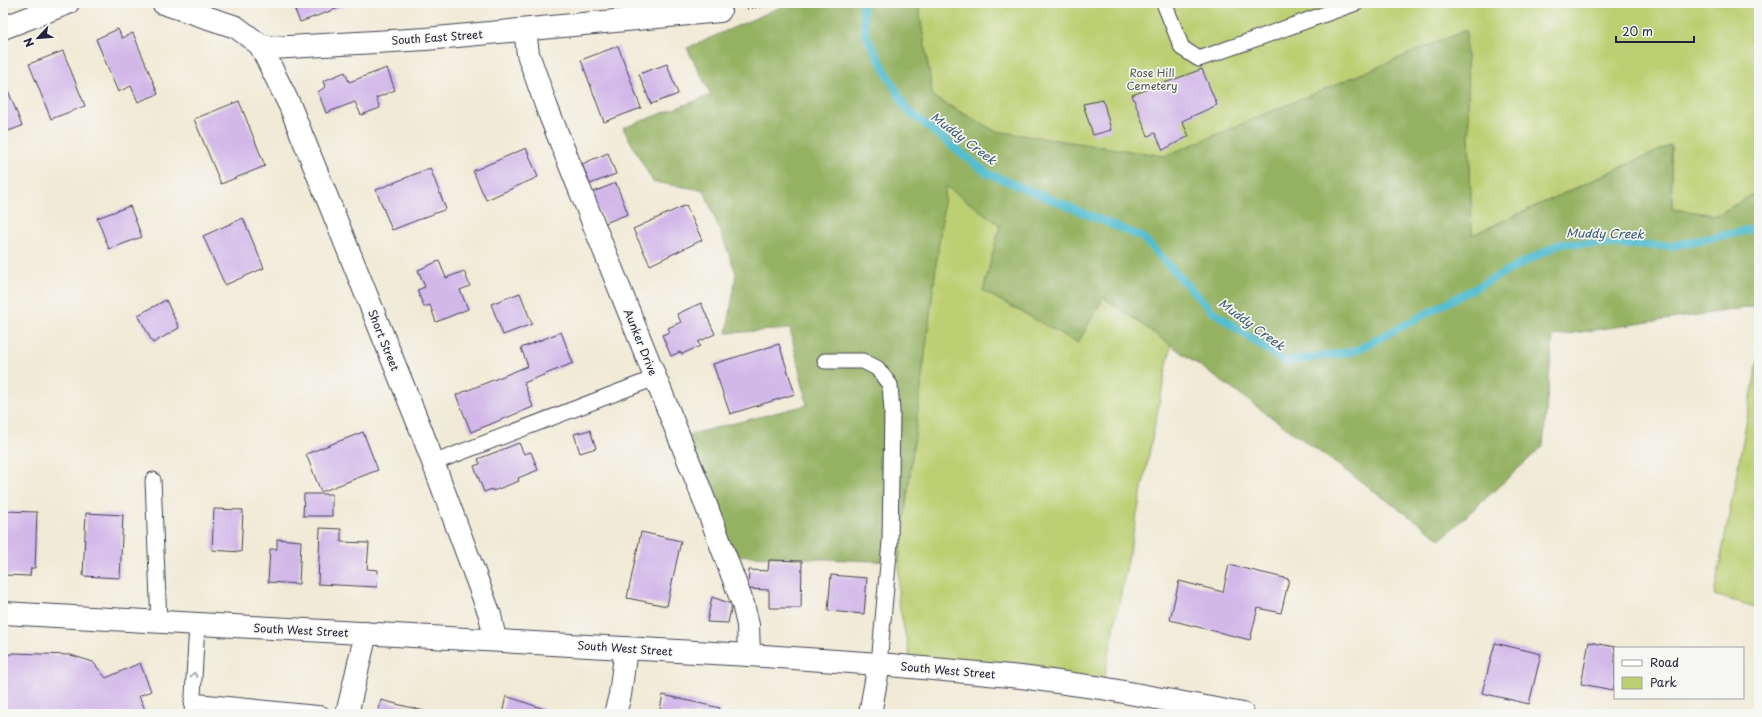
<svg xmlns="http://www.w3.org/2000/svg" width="1762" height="717" viewBox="0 0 1762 717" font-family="'Playpen Sans',sans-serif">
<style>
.green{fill:#bccf72;stroke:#6f7856}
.forest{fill:#95b264;stroke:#5c6a50}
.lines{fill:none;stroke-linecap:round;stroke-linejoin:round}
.stream{stroke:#53bdcf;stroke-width:8}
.building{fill:#d2b7e9}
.lane-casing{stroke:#414052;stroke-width:17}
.street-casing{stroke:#414052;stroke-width:24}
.path{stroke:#414052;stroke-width:2.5;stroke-dasharray:1 3;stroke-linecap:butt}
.lane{stroke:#fff;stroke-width:15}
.street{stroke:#fff;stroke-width:22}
.oneway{stroke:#9c9ca7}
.labels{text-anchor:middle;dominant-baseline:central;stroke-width:3.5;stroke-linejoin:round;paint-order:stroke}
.street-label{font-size:11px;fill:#22223b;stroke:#f6f6f2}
.park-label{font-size:11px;fill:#50564c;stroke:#f6f6f2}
.water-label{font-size:12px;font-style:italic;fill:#33586f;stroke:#f6f6f2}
</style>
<rect width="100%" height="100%" fill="#f6f6f2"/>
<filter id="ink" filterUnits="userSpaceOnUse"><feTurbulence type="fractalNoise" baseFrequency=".025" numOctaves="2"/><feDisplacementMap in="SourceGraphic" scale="8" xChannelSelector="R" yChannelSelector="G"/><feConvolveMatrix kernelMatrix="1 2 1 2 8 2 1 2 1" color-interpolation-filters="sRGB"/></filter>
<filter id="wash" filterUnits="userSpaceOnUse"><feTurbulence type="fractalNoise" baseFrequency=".012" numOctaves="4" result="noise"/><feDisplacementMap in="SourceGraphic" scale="16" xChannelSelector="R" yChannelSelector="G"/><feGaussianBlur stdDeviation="0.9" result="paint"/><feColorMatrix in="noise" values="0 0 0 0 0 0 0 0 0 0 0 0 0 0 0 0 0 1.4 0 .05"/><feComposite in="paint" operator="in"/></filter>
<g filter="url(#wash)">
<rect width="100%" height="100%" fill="#f1ead6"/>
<path class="green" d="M918 3H1759V191L1717 215 1672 209 1671 145 1472 235 1466 31 1165 156 1007 137 933 97Z
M946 186 1171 345 1102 688 912 667 898 599 899 562Z
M1759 354V608L1714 595Z"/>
<path class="forest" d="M790 3H918L933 97 995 131 1165 156 1466 30 1472 235 1671 145 1672 209 1717 215 1759 191V306L1553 336 1543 446 1441 539 1104 297 1078 343 983 291 1000 225 946 186 899 562 725 555 679 437 807 405 790 329 727 333 736 273 704 190 653 182 623 128 711 95 687 48Z"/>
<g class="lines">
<path class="stream" d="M862 3 866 35 907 110 987 173 1142 237 1211 310 1285 362 1355 351 1561 243 1671 246 1759 228"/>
</g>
<g id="blocks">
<path class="building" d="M292 3H353L300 22Z
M118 29 122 38 133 33 158 94 138 102 131 86 118 92 96 39Z
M618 46 641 108 604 122 581 60Z
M63 51 85 106 51 119 29 64Z
M667 64 678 94 651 104 639 74Z
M387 68 395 90 376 98 380 108 361 115 355 102 326 113 318 92 325 87 323 81 345 72 349 82Z
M1202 69 1217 105 1182 121 1189 136 1163 150 1155 133 1148 136 1132 95Z
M6 85 22 126 3 133V86Z
M1103 100 1111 130 1093 135 1083 104Z
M239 101 265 166 221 184 194 119Z
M526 148 538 177 486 200 473 171Z
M608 153 616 174 590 184 582 164Z
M430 168 446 209 392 230 376 190Z
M616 183 628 214 605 223 593 192Z
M686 205 702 240 650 265 633 229Z
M130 206 142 237 109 249 97 218Z
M243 218 264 268 225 285 203 236Z
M439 261 446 278 464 271 470 286 460 290 468 309 436 322 430 305 424 307 417 290 425 287 418 270Z
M520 293 532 324 503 335 491 304Z
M166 300 179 328 153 343 138 315Z
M701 303 715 334 698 342 700 346 682 354 680 352 671 356 662 335 670 332 668 328 681 322 677 314Z
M561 332 573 363 524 383 533 407 471 432 456 395 528 366 521 348Z
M779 344 795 394 730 414 713 364Z
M590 430 596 448 580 453 574 434Z
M363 432 378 470 321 492 306 454Z
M519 443 524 454 531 452 538 470 518 478 519 481 493 491 492 489 484 492 474 466 480 464 478 459Z
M304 494H332V516H303Z
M214 509 243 510 241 552 212 550Z
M3 511 37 512 35 568H31L30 576 3 575Z
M86 513 123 515 120 578 83 576Z
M320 528 341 529V542L369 543 367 569 378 570 377 587 318 584Z
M641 532 681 541 667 606 627 598Z
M277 539 301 541 299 584 268 582 270 549H277Z
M769 560 802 561 801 608H769V590L748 589 749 570 768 571Z
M1229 565 1289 579 1281 613 1258 608 1250 640 1170 620 1179 581 1223 592Z
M831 575 867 578 864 614 828 611Z
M712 597 732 604 728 623 707 622Z
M1589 642 1615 647V680L1613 690 1581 684Z
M1495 643 1541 654 1529 704 1482 693Z
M13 653 71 655 93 662 106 678 140 663 151 691 139 696 147 714H3V657Z
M663 695 720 708 719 714H659Z
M506 696 556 713 555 714H502Z
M381 700 432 713V714H378Z"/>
</g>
</g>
<g filter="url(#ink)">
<use href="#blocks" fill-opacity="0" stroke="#414052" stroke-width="1"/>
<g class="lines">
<g class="lane-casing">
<path id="lane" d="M1164 3 1182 48 1199 59 1356 3
M825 361H863L877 368 890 385 892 411 890 542 879 664
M433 463 655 378
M153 480 159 623
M192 701 322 714
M192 714 197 624"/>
</g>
<g class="street-casing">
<path id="street" d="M163 3 236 27 260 45 272 48 426 39 720 11
M3 28 68 3
M525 30 528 54 547 108 700 489 743 604 748 625 749 655
M260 45 290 106 421 430 490 615 495 640
M3 613 749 655 879 664 1021 677 1102 688 1243 714
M347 714 366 633
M615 714 620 695 626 648
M870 714 879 664"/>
</g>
<path class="path" d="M743 9 789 3"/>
<use href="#lane" class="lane"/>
<use href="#street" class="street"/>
</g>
<defs><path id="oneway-chevron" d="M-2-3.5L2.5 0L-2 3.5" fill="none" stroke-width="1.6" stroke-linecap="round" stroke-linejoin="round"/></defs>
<use class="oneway" href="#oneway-chevron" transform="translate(194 675) rotate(-87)"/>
</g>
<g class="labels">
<g class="street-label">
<text transform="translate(437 37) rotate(-4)">South East Street</text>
<text transform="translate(384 340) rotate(68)">Short Street</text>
<text transform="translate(641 342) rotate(68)">Aunker Drive</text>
<text transform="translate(301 630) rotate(3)">South West Street</text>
<text transform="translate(625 648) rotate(4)">South West Street</text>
<text transform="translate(948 670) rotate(5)">South West Street</text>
</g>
<g class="park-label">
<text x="1152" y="72">Rose Hill<tspan x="1152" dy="13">Cemetery</tspan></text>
</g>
<g class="water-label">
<text transform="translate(964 138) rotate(37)">Muddy Creek</text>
<text transform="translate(1605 233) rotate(1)">Muddy Creek</text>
<text transform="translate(1252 324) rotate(36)">Muddy Creek</text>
</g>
</g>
<rect width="1762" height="717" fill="none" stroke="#f6f6f2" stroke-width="16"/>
<rect x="1614" y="647" width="130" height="52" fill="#f6f6f2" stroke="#a1a1a9"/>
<rect x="1622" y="660" width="20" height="6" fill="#ffffff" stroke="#a1a1a9"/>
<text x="1650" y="667" font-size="12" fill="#22223b">Road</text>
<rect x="1622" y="677" width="20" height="12" fill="#bccf72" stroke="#a1a1a9"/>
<text x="1650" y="687" font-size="12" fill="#22223b">Park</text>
<g transform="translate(38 38) rotate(244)" stroke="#f6f6f2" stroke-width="3" paint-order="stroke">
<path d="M0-3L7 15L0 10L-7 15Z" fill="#22223b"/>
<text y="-6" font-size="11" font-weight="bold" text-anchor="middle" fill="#22223b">N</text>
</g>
<path d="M1616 36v6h78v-6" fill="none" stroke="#22223b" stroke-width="2"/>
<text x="1622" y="36" font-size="12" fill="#22223b" stroke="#f6f6f2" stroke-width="3" paint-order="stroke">20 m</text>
</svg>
